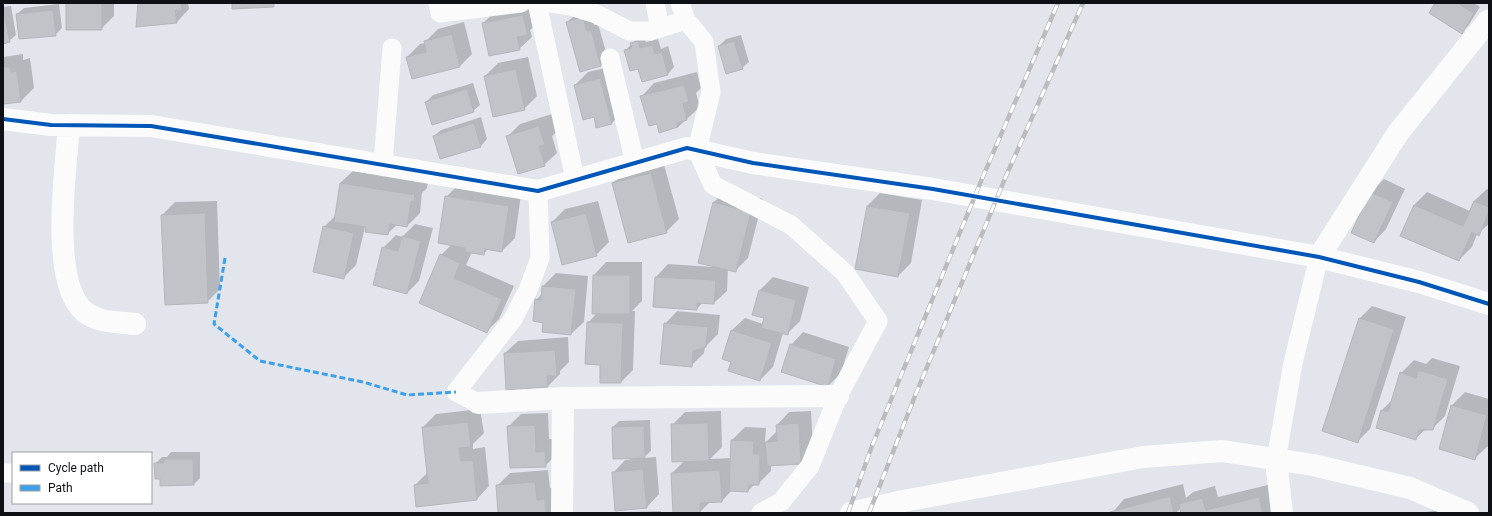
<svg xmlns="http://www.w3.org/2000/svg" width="1492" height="516" viewBox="0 0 1492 516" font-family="Roboto,sans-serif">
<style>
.shadow{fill:#0003}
.building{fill:#c0c3c8;stroke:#b3b6ba}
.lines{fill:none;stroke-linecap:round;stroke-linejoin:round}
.service{stroke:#fbfbfc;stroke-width:19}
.minor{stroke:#fbfbfc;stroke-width:22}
.rail-casing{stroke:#bcbcbe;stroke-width:4.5}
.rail{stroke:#fff;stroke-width:3;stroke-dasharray:9;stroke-linecap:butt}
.quiet{stroke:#3ca1ea;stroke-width:3;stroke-dasharray:6 3;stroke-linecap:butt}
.cycleway-casing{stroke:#fff;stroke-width:6}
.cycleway{stroke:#0057b8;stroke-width:4}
</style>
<rect width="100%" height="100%" fill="#e2e6ec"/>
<path class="shadow" d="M67 3H114V16L101 29Z
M139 3H188L189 9 177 22Z
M534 3 540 21 530 30 532 37 519 49 483 23 496 11Z
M1436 3H1474L1480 7 1468 26 1461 32Z
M59 4 62 28 55 35 17 14 24 8Z
M11 6 16 35 9 41 3 43V7Z
M590 11 594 25 598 24 608 59 601 65 581 71 567 22 574 16Z
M464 22 472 54 459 67 407 57 420 44 425 43V42L438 29Z
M644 35 646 42 658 39 661 49 668 46 674 67 668 74 642 81 638 68 625 51 638 37Z
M741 35 749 62 742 68 719 46 726 39Z
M23 54V60L30 58 34 88 21 101 3 103V57Z
M528 57 537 96 524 109 485 76 498 63Z
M613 66 624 110 612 123 594 116 575 85 588 72Z
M697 72 701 88 696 93 700 107 678 127 660 131 658 122 642 96 654 83Z
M473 83 480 105 473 111 426 102 433 95Z
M552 114 558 131 552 136 557 153 544 165 508 136 520 124Z
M481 117 487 139 481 146 434 136 441 130Z
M663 161 679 219 666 232 613 183 626 171Z
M353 171 428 182 427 188 422 193 420 213 407 226 398 224 387 234 366 223 356 265 343 278 324 227 336 215 340 183Z
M1384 179 1405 189 1386 229 1374 242 1371 192Z
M459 184 521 194 515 238 502 251 488 249 484 254 472 252 466 265 514 286 499 319 486 332 420 302 441 255 452 244 446 197Z
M1487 189H1489V224L1477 234 1472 247 1459 260 1402 236 1414 205 1427 192 1470 211 1474 201Z
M726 190 763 199 748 258 735 271 728 269 727 291 714 303 703 302 697 309 656 277 668 264 714 267V202Z
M880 193 922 200 911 263 898 276 857 268 867 206Z
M217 201 220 289 207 302 162 215 175 202Z
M598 201 609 242 596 255 552 222 565 209Z
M415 224 433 228 419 281 407 293 383 248 396 235 402 237Z
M606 262H642V301L632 311H635L633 370 621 382 601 364 588 323 597 313 594 275Z
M556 273 588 276 584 322 571 334 536 300 543 293V286Z
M773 277 809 287 800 321 787 334 783 333 773 367 760 380 732 361V330L745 318 763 324 765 317 754 315 760 290Z
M1372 306 1406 317 1370 429 1357 442 1360 318Z
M677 311 720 315 718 334 705 347 704 353 691 366 665 324Z
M803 332 849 347 841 373 828 386 791 345Z
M568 337 569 362 560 371V374L548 386 505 353 518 341Z
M1432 358 1460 366 1445 416 1432 429H1426L1415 439 1377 427 1382 410 1393 399 1401 373 1414 360 1426 364Z
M1465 392 1489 399V441L1488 446 1475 458 1440 449 1452 405Z
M480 409 484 433 473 444V449L485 447 489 486 477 499 415 485 427 473 423 427 436 414Z
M721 411 722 447 710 459 731 458 732 440 745 427 766 428 765 443 777 431V425L789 412 811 411 813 450 801 463 771 464V471L758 484H755L748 491 732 490 722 501 710 502 700 512 674 513 672 473 684 461 672 425 685 412Z
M548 413 549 439H557L558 453 545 466 508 427 521 414Z
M650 420 651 451 643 458 656 457 659 494 647 507 613 473 625 460 633 459 613 427 619 421Z
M171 452H200V478L194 484 161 478 155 464 162 457H167Z
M548 470 550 488 558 487 560 513H499L497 486 510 473Z
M1183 484 1186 498 1193 492 1215 486 1218 497 1272 484 1277 507 1271 513H1182L1181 508 1176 513H1112L1124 499Z
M1441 510V513H1419Z
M661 511V513H626L628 512Z"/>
<path class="building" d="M66 3H102V30H66Z
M138 3H181L182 11 175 10 177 23 136 27Z
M232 3H274V7L232 9Z
M1435 3H1457L1474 13 1462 34 1429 13Z
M53 10 56 36 19 39 16 14Z
M3 12H4L10 42 3 44Z
M523 15 528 35 517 37 520 50 489 56 482 23Z
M583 17 587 31 591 30 601 66 580 72 566 22Z
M452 34 460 67 412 79 406 57 426 52 424 41Z
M638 41 640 48 652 45 655 54 662 52 668 75 642 82 638 69 630 71 624 50 632 48 630 43Z
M734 41 743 69 726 74 718 46Z
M3 67H10L11 72 17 71 21 102 3 104Z
M516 69 525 110 493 117 484 76Z
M600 78 612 124 596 128 594 117 583 120 574 85Z
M684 85 689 102 683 103 687 120 677 123 678 127 659 133 657 124 649 126 640 96Z
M467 89 474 112 432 125 425 102Z
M474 123 481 147 440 159 433 136Z
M539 126 545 145 539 146 545 166 518 174 506 136Z
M651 173 667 233 628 243 612 183Z
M340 183 415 195 414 202 411 201 407 227 390 224 388 235 365 232 366 227 334 222Z
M1370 192 1393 202 1374 243 1351 233Z
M445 196 509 206 502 252 485 249 484 255 465 252V248L438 243Z
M1474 201 1489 207V211L1479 236 1472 232 1459 261 1400 236 1414 205 1463 226Z
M713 202 751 212 736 272 698 263Z
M867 206 910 213 898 277 855 269Z
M205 213 208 303 165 305 161 215Z
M586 213 597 256 562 265 551 222Z
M323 226 354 233 344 279 313 272Z
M402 236 421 241 407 294 373 285 382 247 398 251Z
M440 254 460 263 454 278 502 299 487 333 419 303Z
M593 275H630V314H592Z
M655 277 716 280 714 304 697 303V310L653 307Z
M542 286 576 289 571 335 542 332 543 323 533 321 535 299 541 300Z
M759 290 796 300 788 335 761 328 764 318 752 315Z
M1359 318 1394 329 1358 443 1322 431Z
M587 322 623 323 621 383H600V365L585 364Z
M664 323 708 327 706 347 693 351 692 367 660 364Z
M731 330 772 343 760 381 728 371 731 362 722 359Z
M790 344 836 359 828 387 781 372Z
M555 350 557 376H547L548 387 506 390 504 353Z
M1418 370 1448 379 1433 430H1419L1416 440 1376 428 1381 410 1388 412 1400 372 1416 378Z
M1451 405 1487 415 1475 460 1439 449Z
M468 422 471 447 459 448 461 461 473 460 477 500 416 507 414 485 428 483 422 427Z
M708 423 709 461 672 462 671 424Z
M799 423 801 464 767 466 765 442 777 441 776 425Z
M535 425 536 452 545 451 546 467 510 468 507 426Z
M644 426 645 458 613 459 612 427Z
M731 440 754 441 753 454H760L759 485H749L748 492 729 491Z
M163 459H193L194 485 160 486V479H155L154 463H164Z
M643 469 647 508 615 511 612 472Z
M720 470 722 502 700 503V513H673L671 473Z
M535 482 537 500 545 499 546 513H498L496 485Z
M1170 496 1174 513H1111L1110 512Z
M1259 497 1263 513H1181L1179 504 1202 498 1206 510Z"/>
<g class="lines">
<path class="service" d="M438 3 440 13 521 3
M537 3 575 179
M551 3 570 6 596 14 629 31H651L686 20
M655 3 660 28
M680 3 686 20 704 42 711 92 697 150 713 185 791 225 845 273 878 321 838 396 810 466 781 502 761 513
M610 58 635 163
M383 164 392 48
M478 403 456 392 513 319 528 290 540 258 538 191
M1276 460 1293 363 1319 257
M3 473H13"/>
<path class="minor" d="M3 119 51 125 151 126 538 191 687 148 753 163 933 189 1319 257 1419 282 1489 304
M69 125C66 167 49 284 85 312 99 323 118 322 135 324
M1319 257 1398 133 1488 21
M478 403 563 398 838 396
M1276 460 1282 513
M562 513 563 398
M851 513 903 501 1143 457 1222 451 1313 465 1410 488 1468 513"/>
<g class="rail-casing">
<path id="rail" d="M848 513 872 446 984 174 1058 3
M869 513 915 396 1006 176 1083 3"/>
</g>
<use href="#rail" class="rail"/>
<path class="quiet" d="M225 258 214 324 260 361 363 382 407 395 456 392"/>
<g class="cycleway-casing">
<path id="cycleway" d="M3 119 51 125 151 126 538 191 687 148 753 163 933 189 1319 257 1419 282 1489 304"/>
</g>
<use href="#cycleway" class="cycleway"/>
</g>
<rect width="1492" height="516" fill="none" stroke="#0d1014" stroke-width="8"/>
<rect x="12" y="452" width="140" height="52" fill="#ffffff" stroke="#9e9fa1"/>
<rect x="20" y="465" width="20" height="6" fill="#0057b8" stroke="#9e9fa1"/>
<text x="48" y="472" font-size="12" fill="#0d1014">Cycle path</text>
<rect x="20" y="485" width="20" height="6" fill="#3ca1ea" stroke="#9e9fa1"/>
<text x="48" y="492" font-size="12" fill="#0d1014">Path</text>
</svg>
